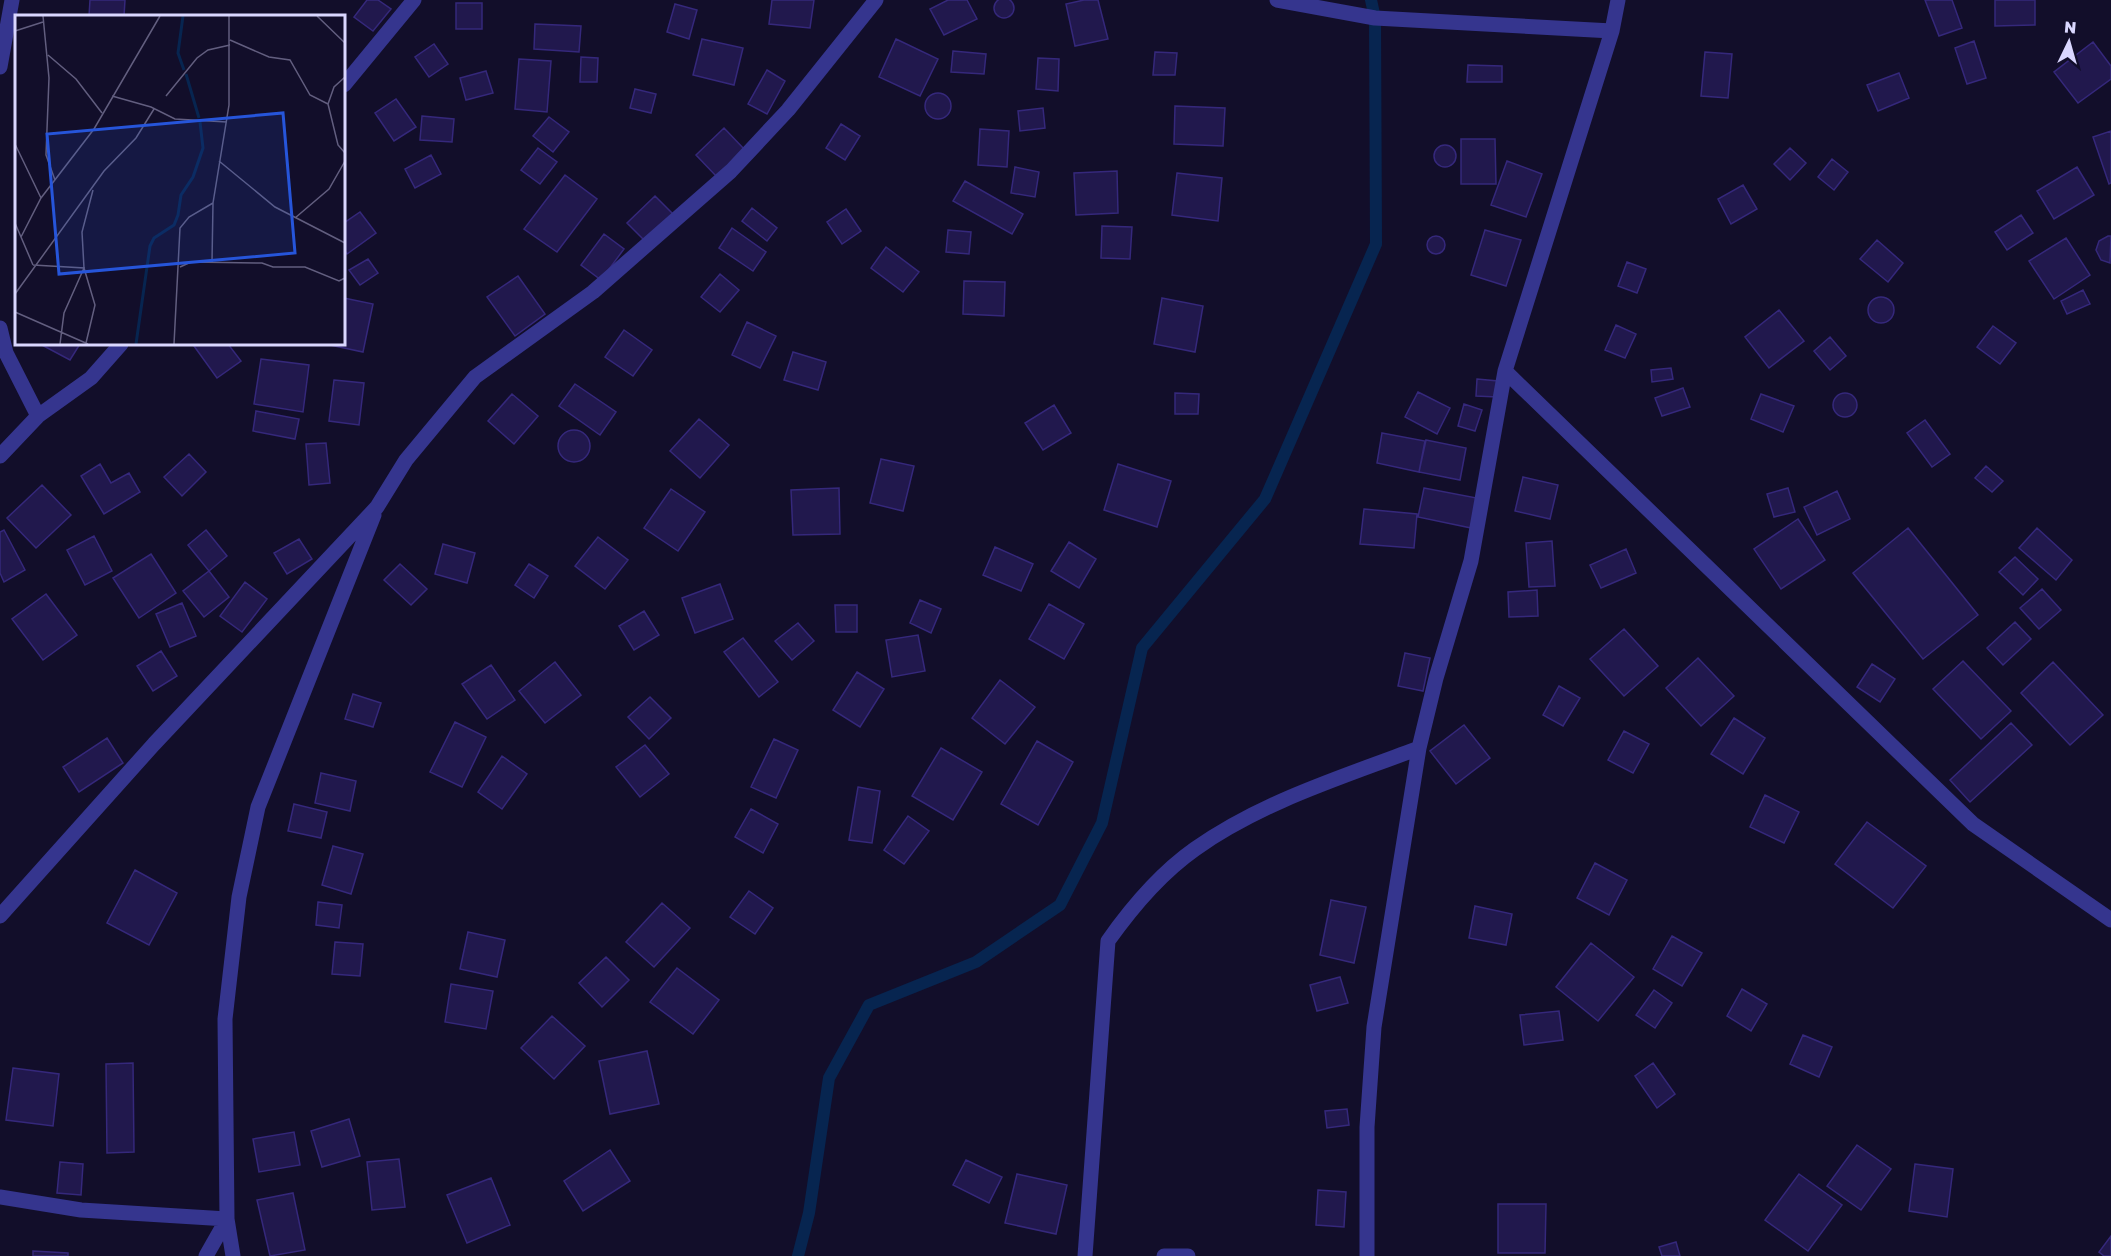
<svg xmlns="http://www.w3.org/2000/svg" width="2111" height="1256" font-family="'Golos Text',sans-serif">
	<rect width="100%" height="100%" fill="#120e2a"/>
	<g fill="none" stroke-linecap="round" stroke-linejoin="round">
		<path stroke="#072550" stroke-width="12" d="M798,1256l11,-43 20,-135 40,-73 107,-43 84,-57 42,-82 40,-175 123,-149 111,-255 -1,-226 -4,-18"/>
	</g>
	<path fill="#21184d" stroke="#35287b" stroke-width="1.5" d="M994 8a10 10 0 1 1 20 0a10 10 0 1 1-20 0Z
		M90,0h35l-1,16h-35z
		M367,0h11l13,9 -18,22 -19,-14z
		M772,0h42l-4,28 -41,-4z
		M948,0h19l10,19 -33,16 -14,-26z
		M1084,0h14l10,39 -33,7 -9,-42z
		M1925,0h27l10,28 -23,8z
		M1995,0h40v25l-40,1z
		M456,3h26v26h-26z
		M675,4l22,6 -8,29 -22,-7z
		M535,24l46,2 -2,26 -45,-3z
		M702,39l41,9 -9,37 -41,-10z
		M896,39l42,20 -18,37 -41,-19z
		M1974,41l12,37 -19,6 -12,-36z
		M2093,42l18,24v13l-33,24 -24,-31z
		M434,44l14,20 -19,13 -14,-20z
		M953,51l33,3 -2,20 -33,-2z
		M1155,52l22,1 -2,22h-22z
		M1705,52l27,2 -4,44 -27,-2z
		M581,57l17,1 -1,24h-17z
		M1038,58l21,1 -1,32 -22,-2z
		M519,59l32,2 -4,51 -32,-3z
		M1468,65l34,1v16h-35z
		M767,70l18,11 -18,33 -19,-10z
		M486,71l7,22 -27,7 -6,-22z
		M1899,73l10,25 -31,13 -11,-26z
		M635,89l21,5 -5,19 -21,-5z
		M925 106a13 13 0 1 1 26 0a13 13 0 1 1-26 0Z
		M396,99l20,28 -22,14 -19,-28z
		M1175,106l50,2 -2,38 -49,-2z
		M1043,108l2,20 -25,3 -2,-20z
		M422,116l32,3 -2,23 -32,-2z
		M549,117l20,15 -16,20 -20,-16z
		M841,124l19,12 -15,24 -19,-12z
		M724,128l21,22 -28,27 -21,-22z
		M980,129l29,2 -2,36 -29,-2z
		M2111,131v52l-2,1 -16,-47z
		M1461,139h34l1,45h-35z
		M1434 156a11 11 0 1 1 22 0a11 11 0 1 1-22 0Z
		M538,148l19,14 -17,22 -19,-14z
		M1790,148l16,15 -16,17 -16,-16z
		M431,155l10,19 -26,14 -10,-19z
		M1832,159l16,13 -14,18 -16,-13z
		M1507,161l35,13 -16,43 -35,-12z
		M1015,167l24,5 -4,25 -24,-4z
		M2077,167l17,28 -40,24 -17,-28z
		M1117,171l1,42 -42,2 -2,-42z
		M1177,173l45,5 -4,43 -46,-6z
		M565,175l32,24 -40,53 -33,-23z
		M965,181l58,33 -11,20 -59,-33z
		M1743,185l14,24 -26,15 -13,-25z
		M655,196l19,19 -28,27 -19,-19z
		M752,208l25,20 -10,13 -25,-20z
		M846,209l15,22 -19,13 -15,-22z
		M360,212l16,21 -29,21 -3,-5v-26z
		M2021,215l12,18 -26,17 -12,-18z
		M1102,226l30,1 -2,32 -29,-1z
		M732,228l34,24 -13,19 -34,-23z
		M948,230l23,2 -2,22 -23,-2z
		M1485,230l36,10 -15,46 -35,-11z
		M604,234l20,15 -23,31 -20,-15z
		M1427 245a9 9 0 1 1 18 0a9 9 0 1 1-18 0Z
		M2108,236h3l-1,27 -9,-3 -5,-10 3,-9z
		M2066,238l24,37 -36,24 -25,-38z
		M1877,240l26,23 -15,19 -28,-23z
		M886,247l33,25 -16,20 -32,-24z
		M368,259l10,14 -18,12 -11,-15z
		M1627,262l19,7 -9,24 -19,-7z
		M720,274l19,16 -19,22 -19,-15z
		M518,276l27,38 -30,22 -28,-39z
		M964,281l41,1 -1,34 -41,-2z
		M2083,290l7,14 -23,10 -6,-13z
		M1868 310a13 13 0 1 1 26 0a13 13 0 1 1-26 0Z
		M344,298l29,6 -10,48 -33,-7 14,-1z
		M1162,298l41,8 -8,46 -41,-8z
		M1779,310l25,31 -35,27 -24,-31z
		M747,322l29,14 -16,32 -28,-13z
		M1616,325l20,9 -11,24 -20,-8z
		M1993,326l23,17 -16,21 -23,-17z
		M624,330l28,20 -19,26 -28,-19z
		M1830,337l16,19 -16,14 -16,-19z
		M40,344h40l-10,16z
		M198,344h30l13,17 -24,17 -23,-32z
		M793,352l33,10 -8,28 -34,-10z
		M261,359l48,6 -6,47 -49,-8z
		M1671,368l2,11 -21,3 -1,-12z
		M1477,379l21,2 -1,16 -21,-1z
		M334,380l30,3 -5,42 -30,-4z
		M575,384l41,28 -16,23 -41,-29z
		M1683,388l7,19 -28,9 -7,-18z
		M1418,392l32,16 -13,26 -32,-17z
		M1833 405a12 12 0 1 1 24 0a12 12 0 1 1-24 0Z
		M1175,393l24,1 -1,20h-23z
		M512,394l26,22 -24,28 -26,-23z
		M1761,394l33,12 -11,26 -32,-13z
		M1464,404l18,6 -7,21 -17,-5z
		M1054,405l17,28 -28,17 -18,-27z
		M256,411l43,8 -4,20 -42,-8z
		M699,419l30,26 -29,33 -30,-27z
		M1925,420l25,34 -18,13 -25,-34z
		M558 446a16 16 0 1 1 32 0a16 16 0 1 1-32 0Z
		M1382,433l43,8 -6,31 -42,-9z
		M1426,440l40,8 -6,32 -41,-8z
		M326,443l4,40 -21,2 -3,-41z
		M189,454l17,18 -24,24 -18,-19z
		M881,459l33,7 -11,45 -33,-8z
		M100,464l11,19 18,-10 11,19 -36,22 -23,-38z
		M1118,464l53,17 -14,46 -53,-17z
		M1986,466l17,15 -11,11 -17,-14z
		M1523,477l35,8 -8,34 -35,-8z
		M42,485l29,30 -35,33 -29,-30z
		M839,488l1,46 -47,1 -2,-45z
		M1424,488l58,11 -6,30 -58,-12z
		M1788,488l7,24 -21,5 -7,-23z
		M671,489l34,23 -27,39 -34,-23z
		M1837,491l13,28 -33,16 -13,-28z
		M1364,509l53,5 -3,34 -54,-4z
		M1798,519l27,41 -44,29 -27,-40z
		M1908,528l70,87 -55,44 -70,-86z
		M2037,528l35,32 -16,20 -37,-32z
		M4,530l21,40 -21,12 -4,-9v-41z
		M206,530l21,26 -18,15 -21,-26z
		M94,536l18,35 -27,14 -18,-35z
		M598,537l30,23 -23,29 -30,-23z
		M299,539l13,20 -25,15 -13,-21z
		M1552,541l3,45 -26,1 -3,-44z
		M1069,542l27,17 -17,29 -28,-17z
		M443,544l32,9 -8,30 -32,-9z
		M995,547l38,17 -12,27 -38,-16z
		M1626,549l10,24 -35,15 -11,-23z
		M151,554l25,39 -37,25 -26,-40z
		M2015,557l23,22 -15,16 -24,-23z
		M400,564l27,25 -16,16 -27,-25z
		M529,564l19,12 -14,22 -19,-13z
		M209,571l20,26 -25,20 -21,-26z
		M245,582l22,17 -25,33 -22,-16z
		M720,584l13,35 -38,14 -13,-35z
		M2042,589l19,21 -22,19 -19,-21z
		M1537,590l1,26 -29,1 -1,-25z
		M46,594l31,41 -34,25 -31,-41z
		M920,600l21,9 -10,24 -21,-10z
		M182,603l14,33 -26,11 -14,-33z
		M1049,604l35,20 -20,35 -35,-20z
		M835,605h22v27h-21z
		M644,611l15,24 -25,15 -15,-24z
		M2015,622l16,17 -28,26 -16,-17z
		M798,623l16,18 -22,19 -17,-19z
		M1624,629l34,37 -34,30 -34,-37z
		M918,635l7,36 -33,6 -6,-37z
		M743,638l35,44 -19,15 -35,-45z
		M161,651l16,25 -24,15 -16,-25z
		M1405,653l25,5 -7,33 -25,-5z
		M1698,658l36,38 -33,30 -35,-38z
		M1963,661l48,50 -30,28 -48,-50z
		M555,662l26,33 -36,28 -26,-32z
		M2053,662l50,53 -33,30 -49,-52z
		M1872,664l23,15 -15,23 -23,-15z
		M491,665l24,35 -28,19 -25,-35z
		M857,672l27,17 -24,38 -27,-17z
		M1000,680l35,27 -30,37 -33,-26z
		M1559,686l21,12 -17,28 -20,-11z
		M353,694l28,9 -8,24 -28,-8z
		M650,697l21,21 -22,21 -21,-22z
		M1734,718l31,20 -22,36 -32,-20z
		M455,722l31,15 -24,50 -32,-15z
		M2011,723l21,22 -62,57 -20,-22z
		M1464,725l26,33 -34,26 -26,-33z
		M1624,731l25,13 -16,29 -25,-13z
		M107,738l16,25 -44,29 -16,-25z
		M774,739l24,11 -22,48 -25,-11z
		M1037,741l36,21 -35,63 -37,-21z
		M645,745l24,29 -29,23 -24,-30z
		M941,748l41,24 -29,48 -41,-24z
		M502,756l25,18 -25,35 -24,-17z
		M321,773l35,8 -6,30 -35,-8z
		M858,787l22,4 -8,52 -23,-3z
		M1765,795l34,17 -15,31 -34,-16z
		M294,804l33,8 -6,26 -33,-7z
		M751,809l27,15 -15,29 -28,-16z
		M908,816l21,15 -25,33 -20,-14z
		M1867,822l59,44 -33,42 -58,-44z
		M333,846l30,8 -12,40 -29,-9z
		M1595,863l32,17 -18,35 -32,-17z
		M135,870l42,23 -28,52 -42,-22z
		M749,891l24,17 -18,26 -25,-17z
		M1331,900l35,7 -12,56 -34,-8z
		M318,902l24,3 -3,23 -23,-3z
		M662,903l28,25 -36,39 -28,-25z
		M1475,906l37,8 -6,31 -37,-7z
		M468,932l37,8 -8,37 -37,-8z
		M1672,936l30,17 -20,33 -29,-17z
		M335,942l28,2 -3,32 -28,-2z
		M1591,943l43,34 -36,44 -42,-34z
		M606,957l23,23 -27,27 -23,-24z
		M677,968l42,32 -26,34 -43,-32z
		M1340,977l8,26 -31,8 -7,-26z
		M451,984l42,7 -7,38 -41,-7z
		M1742,989l25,15 -16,27 -24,-15z
		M1654,990l18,13 -17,25 -19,-13z
		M1559,1011l4,29 -39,5 -4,-30z
		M552,1016l33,30 -31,33 -33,-31z
		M1803,1035l29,12 -13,30 -29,-13z
		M647,1051l12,53 -49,10 -11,-53z
		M133,1063l1,89 -27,1 -1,-89z
		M1653,1063l22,31 -18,14 -22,-32z
		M13,1068l46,6 -6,52 -47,-6z
		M1347,1109l2,16 -22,3 -2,-17z
		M349,1119l11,37 -38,11 -11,-36z
		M294,1132l6,33 -41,7 -6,-33z
		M1857,1145l34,24 -30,41 -34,-24z
		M610,1150l20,31 -47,30 -19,-30z
		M399,1159l6,48 -33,3 -5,-48z
		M966,1160l36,17 -13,26 -36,-18z
		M60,1162l23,2 -2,31 -24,-2z
		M1915,1164l38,5 -6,48 -38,-6z
		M1017,1174l50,11 -11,49 -51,-11z
		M1799,1174l43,31 -34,46 -43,-31z
		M491,1178l19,47 -43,18 -20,-48z
		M1318,1190l28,2 -2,35 -28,-2z
		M293,1193l12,57 -35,6 -13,-56z
		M1498,1204h48l-1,49h-47z
		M2111,1236v20h-7l-5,-4z
		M1676,1242l4,14h-18l-3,-9z
		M33,1251l35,2v3h-35z"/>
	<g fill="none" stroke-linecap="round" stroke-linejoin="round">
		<path stroke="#35358e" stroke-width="15" d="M1277,0l98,18 237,13
			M0,67l12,-67
			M344,85l70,-85
			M0,328l6,25 32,63
			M1505,371l468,453 138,96
			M0,456l38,-40 53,-38 30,-34
			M0,916l154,-172 223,-237 29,-47 69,-83 118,-85 138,-121 57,-61 88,-110
			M0,1197l81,13 146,9 -21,37
			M233,1256l-6,-37 -2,-200 14,-122 19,-90 116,-292
			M1085,1256l23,-315c24,-34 53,-68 87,-92 68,-48 148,-72 224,-101
			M1164,1256h24
			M1367,1256v-129l7,-100 45,-279 17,-70 35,-117 34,-190 107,-340 6,-31"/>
	</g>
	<g transform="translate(15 15)">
		<rect width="330" height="330" fill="#120e2a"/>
		<path fill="none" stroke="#072550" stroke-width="3" d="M168,1l-5,37 6,17M171,59l13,44M121,329l14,-98 4,-8 20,-13 4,-10 3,-20 12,-18 10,-29 -3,-26"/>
		<path fill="none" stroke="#625e7f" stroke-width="1.5" d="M28,1l6,62 -3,77 9,25M302,1l28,27M0,16l28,-9M215,25l39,17 21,3 20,35 18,9M33,40l28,24 26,34M330,62l-11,10 -6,17 10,41 7,8M97,81l39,11 24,12 52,3M151,81l31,-38 11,-8 22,-5M0,129l26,54M204,146l56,46 70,36M280,203l34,-29 16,-28M0,208l18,42M6,222l20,-39 53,-69 66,-113M197,247l1,-59 16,-98v-89M18,250l51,3 -20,45 -4,31M165,252l11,-5 71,1 11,4h32l34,14 6,-3M0,279l89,-123 32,-33 18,-29M0,297l73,32M71,328l9,-38 -11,-37 -2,-36 11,-42M159,329l6,-116 9,-11 24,-14"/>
		<path fill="#2655da" fill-opacity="0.15" stroke="#2655da" stroke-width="3" d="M268,98l12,140 -236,21 -12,-140z"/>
		<rect width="330" height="330" fill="none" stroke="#dad7ff" stroke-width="3"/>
	</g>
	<g transform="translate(2069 42) rotate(5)" stroke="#120e2a" stroke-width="4.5" paint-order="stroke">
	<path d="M0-4.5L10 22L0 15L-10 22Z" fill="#dad7ff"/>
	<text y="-9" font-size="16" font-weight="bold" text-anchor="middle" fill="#dad7ff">N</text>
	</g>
</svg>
